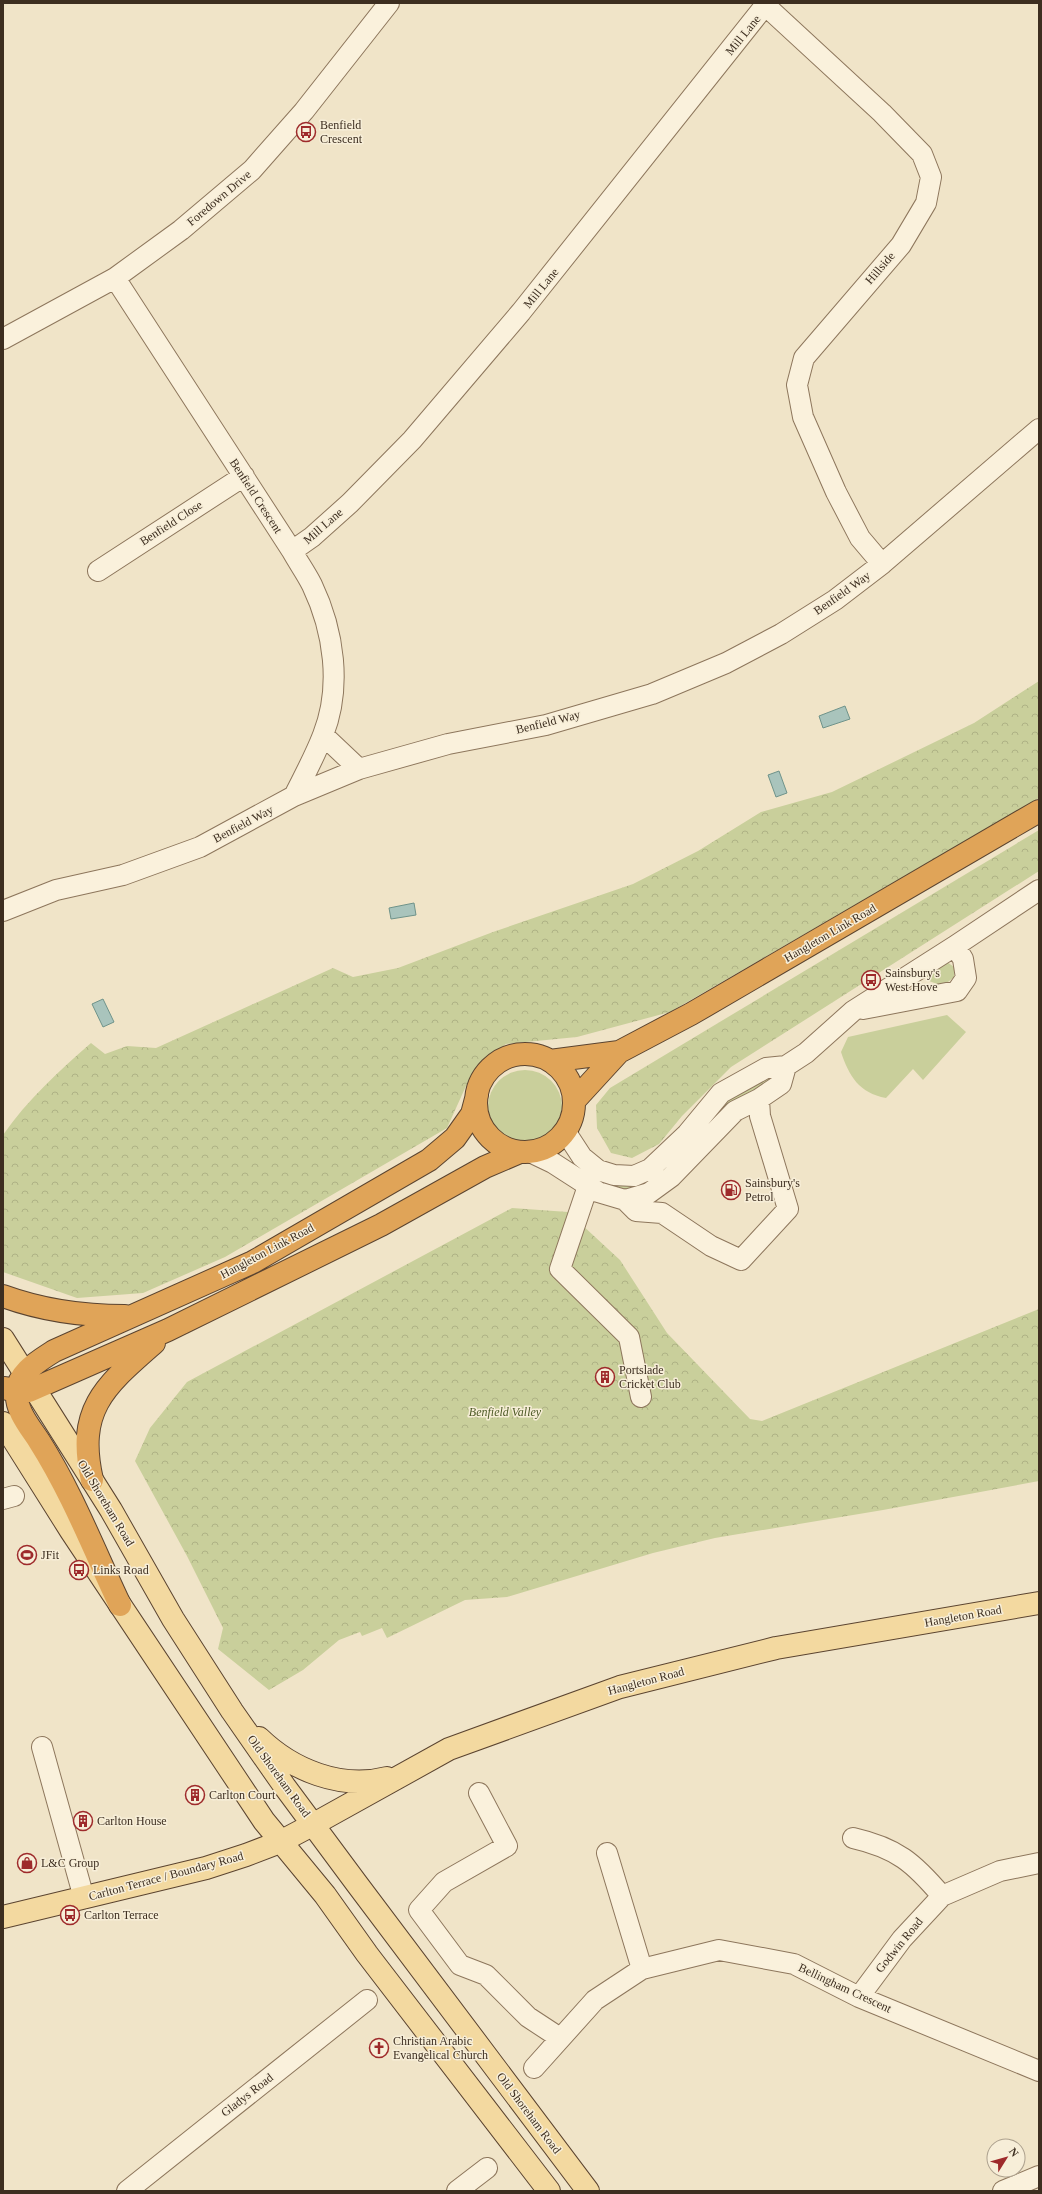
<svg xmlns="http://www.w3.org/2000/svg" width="1042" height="2194" font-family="Georgia,serif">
	<defs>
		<pattern id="forest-crowns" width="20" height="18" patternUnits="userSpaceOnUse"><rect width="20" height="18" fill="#c9cf9b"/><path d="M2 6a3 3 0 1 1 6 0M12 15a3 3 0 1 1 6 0" fill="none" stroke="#aeb285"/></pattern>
	</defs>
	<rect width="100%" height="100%" fill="#f0e4c8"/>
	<path fill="#c9cf9b" d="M947,962l7,5v10l-11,9 -14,-5 -3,-7z
		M947,1015l19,17 -43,48 -10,-11 -27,29c-27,-5 -37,-22 -45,-46l7,-15z
		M488 1107a37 37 0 1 1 74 0a37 37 0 1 1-74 0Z
		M772,1073l5,5 -130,109 -20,3 -22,-1 -17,-20 40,15 99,-84z"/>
	<path fill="url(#forest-crowns)" d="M1039,681v117l-369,214 -93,25 -71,7 -22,15 -18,27 -19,42 -222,129 -82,36 -66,5 -74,-26v-137c24,-35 56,-64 88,-92l14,11 22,-8 29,2 177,-80 20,9 45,-9 95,-36 140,-48 65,-33 63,-39 71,-20 142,-69z
		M1039,830v41l-308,196 -49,49 -23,28 -27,14 -21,-5 -14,-25 -1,-23 14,-17z
		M512,1208l56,4 52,48 47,73 83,86 12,2 277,-112v172l-156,29 -168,28 -62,15 -146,44 -42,3 -78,38 -5,-10 -20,8 -2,-4 -21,8 -36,30 -34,20 -51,-41 5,-21 -36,-72 -52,-95 15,-33 37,-46z"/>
	<path fill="#a9c4bc" stroke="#6f938a" d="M845,706l5,13 -27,9 -4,-12z
		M779,771l8,22 -11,4 -8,-22z
		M414,903l2,12 -25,4 -2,-11z
		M103,999l11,23 -11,5 -11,-23z"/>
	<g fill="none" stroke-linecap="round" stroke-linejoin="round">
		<defs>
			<path id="minor" d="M766,6l116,107 40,41 9,23 -5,26 -25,42 -97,113 -7,27 6,32 33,75 24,46 22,26
				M115,278l177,273c6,11 14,22 20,34 22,46 30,102 11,150 -8,21 -19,41 -29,61
				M3,339l112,-61 66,-48 71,-60 52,-59 85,-108
				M292,551l20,-14 38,-34 62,-63 109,-128 246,-309
				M98,571l146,-95
				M323,735l36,34
				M3,911l53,-21 67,-15 77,-28 94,-51 65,-27 89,-25 98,-19 106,-31 74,-31 55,-29 54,-34 47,-36 157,-135
				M863,1009l94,-18 9,-13 -3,-19 -8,-13
				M565,1131l17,26 16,13 16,5 20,1 16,-7 37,-35 34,-41 45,-25 20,-2 20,-13 47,-42 102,-65 84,-56
				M530,1152l23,11 45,29 27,8 24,-7 22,-16 64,-66 24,-12 22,-15 5,-18
				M588,1186l-28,83 69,68 12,60
				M625,1200l11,11 26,2 49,33 30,14 47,-51 -28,-93 -1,-17
				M3,1499l11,-3
				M42,1747l42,151
				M479,1793l28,53 -63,36 -25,28 41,55 26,10 42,42 32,21
				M853,1838c44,10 61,25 89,58
				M607,1853l35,116
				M859,1997l43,-58 40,-43 58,-25 39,-8
				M534,2068l61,-68 47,-31 77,-19 75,14 65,33 180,74
				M127,2191l240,-191
				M457,2191l30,-23
				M1003,2191l36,-15"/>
			<path id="major" d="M3,1339l108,171 62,109 59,92 53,76 72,97 231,307
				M3,1423l68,108 193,290 61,74 42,59 182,237
				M259,1738c33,32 82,52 128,40
				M3,1917l203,-49 40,-13 34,-13 34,-18 135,-75 171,-62 156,-39 263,-45"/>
			<path id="highway" d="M476 1103a49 49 0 1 1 98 0a49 49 0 1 1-98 0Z
				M550,1061l69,-9
				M574,1101l45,-49 72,-38 348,-203
				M3,1296c41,15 79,20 122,20
				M5,1388l12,4 12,-1 139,-61 213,-105 104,-58 35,-15
				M92,1480c-16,-71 13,-94 62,-137
				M120,1605c-26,-55 -48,-112 -81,-164 -9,-14 -24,-31 -22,-49 1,-20 22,-31 37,-41l199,-89 176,-102 26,-22 17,-24 5,-19"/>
		</defs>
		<use href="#minor" stroke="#8d765c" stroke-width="22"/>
		<use href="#major" stroke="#5b4430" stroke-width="24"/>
		<use href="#highway" stroke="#5b4430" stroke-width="24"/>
		<use href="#minor" stroke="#faf1dc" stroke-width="20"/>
		<use href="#major" stroke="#f3d9a0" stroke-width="22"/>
		<use href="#highway" stroke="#e0a458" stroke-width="22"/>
	</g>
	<defs>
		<symbol id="bus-ring" viewBox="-11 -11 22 22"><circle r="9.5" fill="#f7eed8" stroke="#9e2a2b" stroke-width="1.5"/><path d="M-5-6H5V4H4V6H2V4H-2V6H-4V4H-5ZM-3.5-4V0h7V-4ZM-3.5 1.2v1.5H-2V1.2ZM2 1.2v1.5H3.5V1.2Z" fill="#9e2a2b"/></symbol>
		<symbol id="fuel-ring" viewBox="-11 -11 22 22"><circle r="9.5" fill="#f7eed8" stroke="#9e2a2b" stroke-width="1.5"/><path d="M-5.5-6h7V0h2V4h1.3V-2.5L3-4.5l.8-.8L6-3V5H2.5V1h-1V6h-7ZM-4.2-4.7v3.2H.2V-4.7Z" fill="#9e2a2b"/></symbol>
		<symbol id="building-ring" viewBox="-11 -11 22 22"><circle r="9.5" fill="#f7eed8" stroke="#9e2a2b" stroke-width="1.5"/><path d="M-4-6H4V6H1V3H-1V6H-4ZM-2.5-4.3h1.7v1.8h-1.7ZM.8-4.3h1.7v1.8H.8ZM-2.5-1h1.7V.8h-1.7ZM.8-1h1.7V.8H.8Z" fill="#9e2a2b"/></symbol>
		<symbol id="stadium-ring" viewBox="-11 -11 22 22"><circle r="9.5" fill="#f7eed8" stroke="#9e2a2b" stroke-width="1.5"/><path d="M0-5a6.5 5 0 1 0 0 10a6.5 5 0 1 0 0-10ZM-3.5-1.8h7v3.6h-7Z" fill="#9e2a2b"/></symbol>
		<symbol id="shop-ring" viewBox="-11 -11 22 22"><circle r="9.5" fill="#f7eed8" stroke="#9e2a2b" stroke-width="1.5"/><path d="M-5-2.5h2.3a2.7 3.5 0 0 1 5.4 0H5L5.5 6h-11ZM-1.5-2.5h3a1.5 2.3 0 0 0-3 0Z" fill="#9e2a2b"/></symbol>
		<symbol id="church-ring" viewBox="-11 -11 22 22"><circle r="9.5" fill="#f7eed8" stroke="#9e2a2b" stroke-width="1.5"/><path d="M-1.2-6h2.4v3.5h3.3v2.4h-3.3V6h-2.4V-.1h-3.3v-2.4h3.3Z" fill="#9e2a2b"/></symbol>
	</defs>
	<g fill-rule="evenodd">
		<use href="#bus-ring" x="295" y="121" width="22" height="22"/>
		<use href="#bus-ring" x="860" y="969" width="22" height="22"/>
		<use href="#fuel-ring" x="720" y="1179" width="22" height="22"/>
		<use href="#building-ring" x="594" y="1366" width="22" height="22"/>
		<use href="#stadium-ring" x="16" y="1544" width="22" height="22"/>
		<use href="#bus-ring" x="68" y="1559" width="22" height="22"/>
		<use href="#building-ring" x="184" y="1784" width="22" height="22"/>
		<use href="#building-ring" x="72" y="1810" width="22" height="22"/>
		<use href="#shop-ring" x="16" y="1852" width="22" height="22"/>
		<use href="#bus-ring" x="59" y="1904" width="22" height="22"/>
		<use href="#church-ring" x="368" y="2037" width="22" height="22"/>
	</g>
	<g text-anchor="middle" stroke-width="3" stroke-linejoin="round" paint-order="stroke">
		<g font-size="12" fill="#3d2e20" stroke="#f7eed8">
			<text transform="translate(743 35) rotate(-51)" y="4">Mill Lane</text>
			<text transform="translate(219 198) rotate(-40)" y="4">Foredown Drive</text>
			<text transform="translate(880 268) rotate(-49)" y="4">Hillside</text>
			<text transform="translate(541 288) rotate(-51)" y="4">Mill Lane</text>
			<text transform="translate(256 496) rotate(57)" y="4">Benfield Crescent</text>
			<text transform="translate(171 523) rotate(-33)" y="4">Benfield Close</text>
			<text transform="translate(323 526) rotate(-41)" y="4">Mill Lane</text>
			<text transform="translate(842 593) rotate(-35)" y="4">Benfield Way</text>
			<text transform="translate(548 722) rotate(-14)" y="4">Benfield Way</text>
			<text transform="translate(243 824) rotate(-28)" y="4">Benfield Way</text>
			<text transform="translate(830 933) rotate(-30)" y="4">Hangleton Link Road</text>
			<text transform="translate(267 1251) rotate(-28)" y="4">Hangleton Link Road</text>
			<text transform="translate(106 1503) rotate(59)" y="4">Old Shoreham Road</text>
			<text transform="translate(963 1616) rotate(-10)" y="4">Hangleton Road</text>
			<text transform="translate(646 1681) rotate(-15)" y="4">Hangleton Road</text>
			<text transform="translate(279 1776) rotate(54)" y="4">Old Shoreham Road</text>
			<text transform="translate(166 1876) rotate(-15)" y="4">Carlton Terrace / Boundary Road</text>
			<text transform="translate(899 1945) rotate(-51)" y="4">Godwin Road</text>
			<text transform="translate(845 1988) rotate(25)" y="4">Bellingham Crescent</text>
			<text transform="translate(247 2095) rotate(-38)" y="4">Gladys Road</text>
			<text transform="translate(529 2113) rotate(53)" y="4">Old Shoreham Road</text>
		</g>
		<g font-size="12" fill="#3d2e20" stroke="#f7eed8" text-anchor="start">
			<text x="320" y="129">Benfield<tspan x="320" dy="14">Crescent</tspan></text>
			<text x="885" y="977">Sainsbury's<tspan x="885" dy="14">West Hove</tspan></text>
			<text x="745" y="1187">Sainsbury's<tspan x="745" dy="14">Petrol</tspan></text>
			<text x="619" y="1374">Portslade<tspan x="619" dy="14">Cricket Club</tspan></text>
			<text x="41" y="1559">JFit</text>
			<text x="93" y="1574">Links Road</text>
			<text x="209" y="1799">Carlton Court</text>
			<text x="97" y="1825">Carlton House</text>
			<text x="41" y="1867">L&amp;C Group</text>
			<text x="84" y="1919">Carlton Terrace</text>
			<text x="393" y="2045">Christian Arabic<tspan x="393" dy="14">Evangelical Church</tspan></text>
		</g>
		<g font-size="12" font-style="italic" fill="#4d5a26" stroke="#f7eed8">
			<text x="505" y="1416">Benfield Valley</text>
		</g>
	</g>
	<rect width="1042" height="2194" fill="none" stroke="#3d2e20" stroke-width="8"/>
	<g transform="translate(1006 2158) rotate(53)"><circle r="19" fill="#f7eed8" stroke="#ada18e"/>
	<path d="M0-3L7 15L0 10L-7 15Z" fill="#9e2a2b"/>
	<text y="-6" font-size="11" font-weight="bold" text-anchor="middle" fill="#3d2e20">N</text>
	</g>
</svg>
